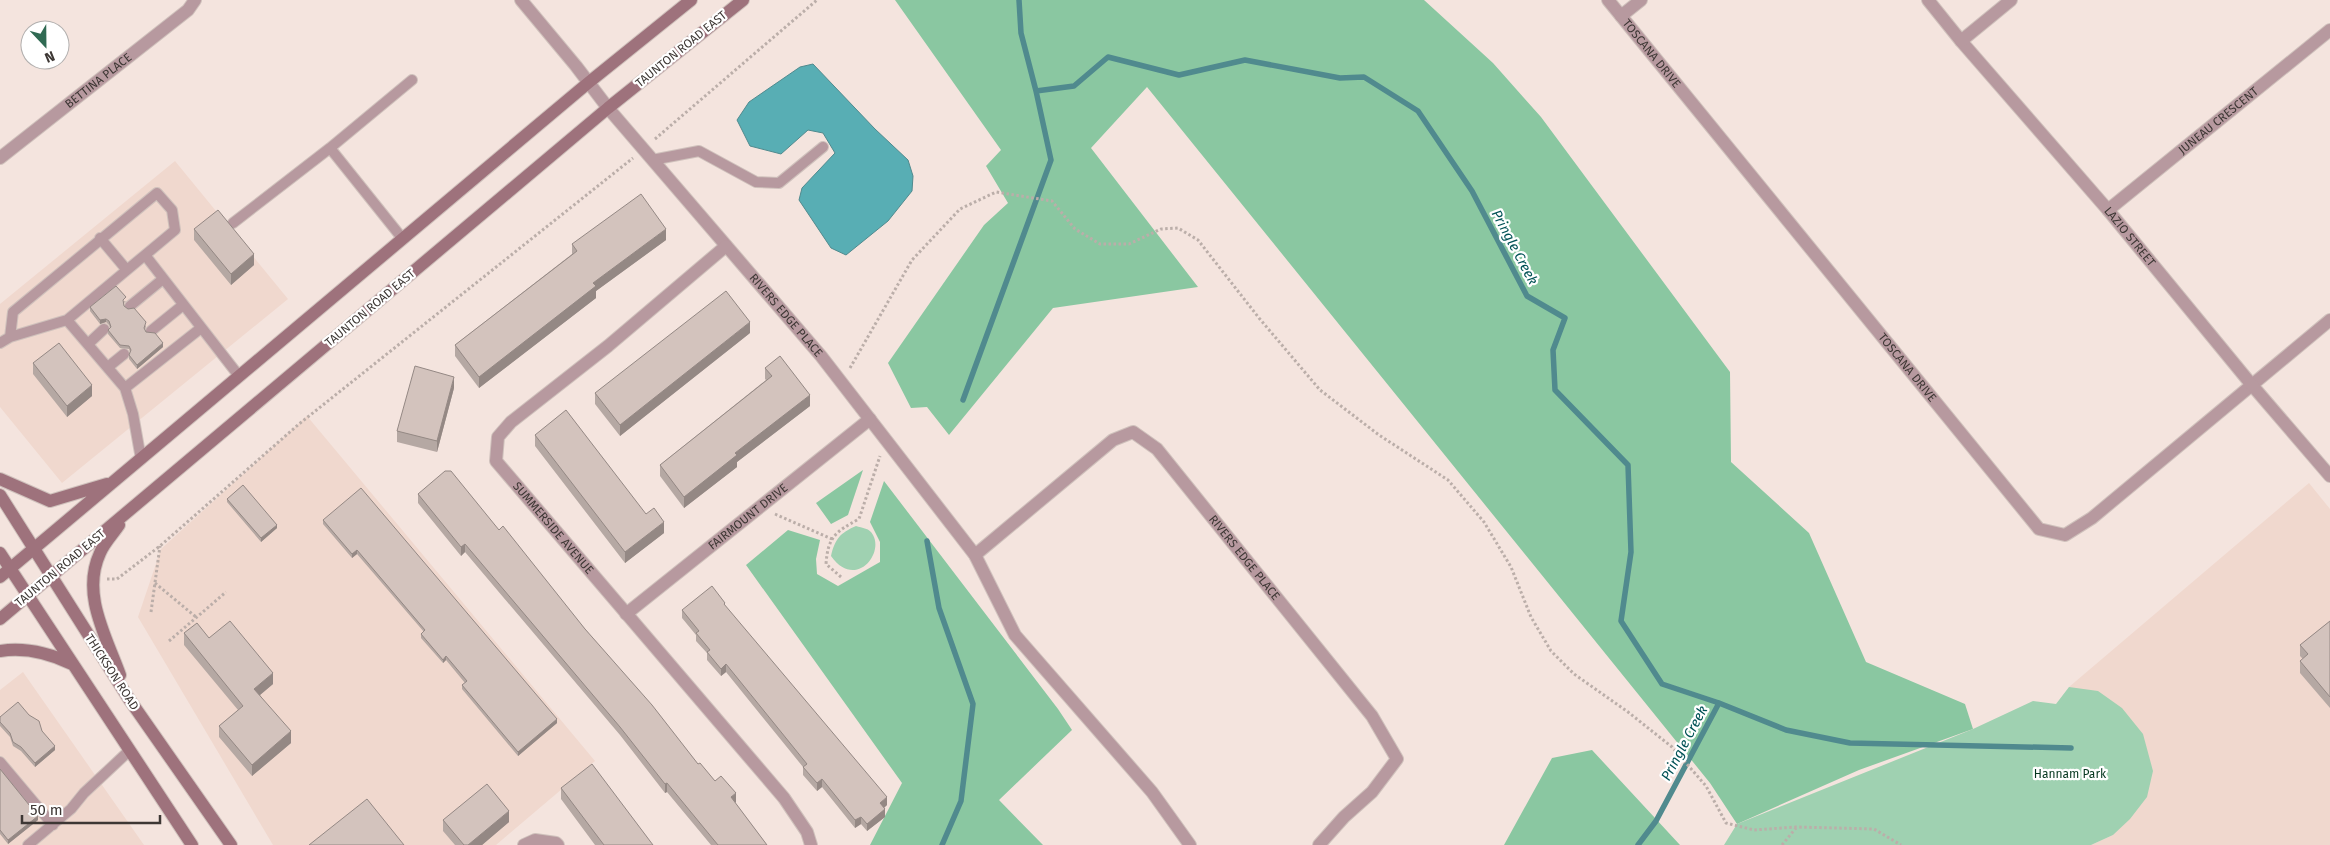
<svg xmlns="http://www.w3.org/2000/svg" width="2330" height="845" font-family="'Fira Sans',sans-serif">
	<rect width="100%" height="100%" fill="#f4e4de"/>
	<path fill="#f0d8ce" d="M175,161l113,138 -226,184 -62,-76v-103z
		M307,416l288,345 -99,84h-223l-135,-228 23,-68z
		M2309,483l21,26v336h-239l22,-10 -44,-148z
		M23,672l121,173h-144v-155z"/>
	<path fill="#9fd1b1" d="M856,526c6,2 14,2 17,9 11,19 -18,55 -42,21 4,-17 9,-23 25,-30z
		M2069,687l29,4 24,17 21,26 10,37 -6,26 -17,22 -17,16 -22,10h-367l13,-21 236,-95 60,-28 23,3z"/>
	<path fill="#8ac7a1" d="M895,0h529l69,63 48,54 189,255 1,90 78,71 57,129 99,42 8,25 -114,41 -122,54 -27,-41 -563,-696 -56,61 107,139 -145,21 -104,127 -22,-28 -16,1 -23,-45 96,-138 24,-22 -22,-37 15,-16z
		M863,470l-15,45 -17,9 -15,-21z
		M884,481l174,228 14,21 -73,70 44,45h-173l32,-62 -156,-218 42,-35 32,10 -4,19 1,15 21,12 42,-24v-20l-10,-20z
		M1592,750l88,95h-176l48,-87z"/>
	<path fill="#58aeb4" stroke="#508a8e" d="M813,64l62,65 33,31 5,16 -1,15 -24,30 -42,34 -15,-7 -32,-48 3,-12 33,-35 -12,-20 -15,-3 -27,24 -31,-8 -13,-26 12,-18 51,-35z"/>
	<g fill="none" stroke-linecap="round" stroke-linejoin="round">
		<path stroke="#508a8e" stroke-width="5.5" d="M1036,91l38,-5 34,-29 71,18 66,-15 95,18 24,-1 54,34 54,80 55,105 38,22 -12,32 2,40 73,75 3,87 -10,69 41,63 57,19 67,27 64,13 221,5
			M963,400l88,-240 -15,-69 -15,-58 -2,-33
			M927,541l12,67 34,96 -12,97 -19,44
			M1638,845l18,-24 63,-118"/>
		<defs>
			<path id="lane" d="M330,148l82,-68
				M652,160l47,-9 57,31 23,1 44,-36
				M233,223l97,-75 72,90
				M100,238l26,31
				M130,306l33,-27
				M67,320l58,68 76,-60
				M151,331l32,-26
				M10,337l3,-25 144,-119 15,17 3,20 -30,25
				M0,343l10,-6 57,-17 78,-65 94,121
				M88,344l16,-15
				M108,367l16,-13
				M125,388l8,26 8,45
				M0,762l53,63
				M28,845l43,-36 13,-16 46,-43"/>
			<g id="street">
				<path id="s1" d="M521,0l55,66 32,42 213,248 154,199 40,80 137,157 38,53"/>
				<path id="s2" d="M1608,0l431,529 26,6 27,-17 238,-198"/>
				<path id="s3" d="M1928,0l33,41 147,169 143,174 79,92"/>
				<path d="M1621,16l20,-16"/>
				<path d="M1961,41l50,-41"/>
				<path id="s4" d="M0,158l188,-148 7,-10"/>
				<path id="s5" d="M2108,210l222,-180"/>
				<path id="s6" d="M726,246l-118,100 -97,76 -13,15 -2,24 288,337 23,34 4,13"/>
				<path id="s7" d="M975,555l138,-115 20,-8 24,17 215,267 25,43 -25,33 -28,25 -25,28"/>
				<path id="s8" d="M626,614l244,-195"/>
				<path d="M524,845l11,-5 21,3 2,2"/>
			</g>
			<path id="secondary" d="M0,479l50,22 57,-17
				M0,495l129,204 102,146
				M119,525c-6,9 -15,18 -19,28 -19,41 6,83 20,122
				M0,553l192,292
				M0,577l588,-494 103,-83
				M0,619l608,-511 135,-108
				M0,651c25,-4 49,2 72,13"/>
		</defs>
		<use href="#lane" stroke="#cfc1bc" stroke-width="12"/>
		<use href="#street" stroke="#cfc1bc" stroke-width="14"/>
		<use href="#secondary" stroke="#cfc1bc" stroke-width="14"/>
		<path stroke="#bbaea9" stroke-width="3" stroke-dasharray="2.5 2.5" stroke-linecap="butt" d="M655,139l162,-139
			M850,368l62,-108 48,-51 36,-17 56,9 23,28 25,15h29l32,-15 17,-1 20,12 61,78 61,72 59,45 69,45 36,42 27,45 20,50 20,34 23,23 54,38 44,35 34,39 20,37 28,7 42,-3 78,2 27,16
			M775,514l57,25
			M841,577l-15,-13c2,-27 9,-32 33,-45l21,-63
			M107,579h10l43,-33 139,-122 334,-266
			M155,583l41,34
			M151,612l9,-66
			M169,641l57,-49
			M1782,845l14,-17"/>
		<use href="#lane" stroke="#b7999f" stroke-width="10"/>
		<use href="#street" stroke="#b7999f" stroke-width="12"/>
		<use href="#secondary" stroke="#9e727c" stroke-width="12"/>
	</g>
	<path fill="#b5a8a3" d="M194,229l60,36 -23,20 -37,-45z
		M666,240l-70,51v7l-117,90 -24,-32v-11l117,-91v-10z
		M126,301l-2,2v3l22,20 -1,4 1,2 17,15 -26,22 -8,-10v-4l1,-3 -1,-3 -9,-1 -12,-14v-4l2,-2 -1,-3 -3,-3 -6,2 -10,-13v-4z
		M750,333l-130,103 -25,-32v-11z
		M33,363l59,33 -25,21 -34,-43z
		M765,368l45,38 -73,56v5l-53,41 -24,-32v-11l106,-85 -1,-1z
		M454,388l-17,64 -40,-10v-11z
		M535,435l111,79 18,19 -39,30 -90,-117z
		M418,494l81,36 86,99 113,135 38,38 -1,1 32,42h-56l-44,-53 -2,1 -45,-58 -155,-183 -4,4 -43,-53z
		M227,499l50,29 -16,14 -34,-40z
		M323,520l234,203 -39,33 -56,-67v-4l3,-2 -19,-23 -3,3 -22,-25v-4l3,-2 -67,-78 -5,4 -29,-34z
		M725,606l162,199 -3,3 1,9 -18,14 -6,-7 -6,4 -33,-41 -5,4 -14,-16v-8l-77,-95 -5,4 -14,-16v-7l-11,-12v-6l-14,-17v-8z
		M2330,621v87l-30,-35v-12l3,-2 -3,-3v-11z
		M184,633l25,5 64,46 -13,11 31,48 -39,33 -33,-39v-11l19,-16 -54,-65z
		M0,717l42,14 13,19 -20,17 -14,-16 -8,-5 -3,-9 -10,-11z
		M0,769l38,51 -30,24 -8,-10z
		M561,788l92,57h-58l-34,-46z
		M443,820l66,2 -27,23h-27l-12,-14z"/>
	<path fill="#948884" d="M666,229v11l-70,51v7l-117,90v-11l114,-94z
		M254,254v11l-23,20v-11z
		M106,319v3l-6,2v-4z
		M750,322v11l-130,103v-11z
		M163,343v4l-26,22v-4z
		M454,377v11l-17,64v-11z
		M92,385v11l-25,21v-11z
		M810,395v11l-73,56v5l-53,41v-11l51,-44z
		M664,522v11l-39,30v-11z
		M277,525v3l-16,14v-4z
		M465,544v8l-4,4v-9z
		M357,550v4l-5,4v-4z
		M446,656v4l-3,3v-3z
		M726,664v8l-5,4v-7z
		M273,673v11l-19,16v-11z
		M557,719v4l-39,33v-4z
		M291,731v12l-39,33v-11z
		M55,746v4l-20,17v-4z
		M822,779v8l-5,4v-8z
		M667,783v9l-2,1v-9z
		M736,793v9l-5,4v-9z
		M887,797v8l-7,6v-8z
		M885,809v8l-18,14v-7z
		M509,811v11l-27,23h-14z
		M38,816v4l-30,24v-4z
		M861,817v7l-6,4v-8z"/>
	<path fill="#d3c3bd" stroke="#948884" d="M641,194l25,35 -73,54 3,3 -117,91 -24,-32 122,-94 -5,-7z
		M218,210l36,44 -23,20 -37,-45z
		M116,286l10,11 -3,3 1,6 4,3 6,-1 12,14 -2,6 2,4 9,1 8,10 -26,22 -8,-10 2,-5 -2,-4 -9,-1 -12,-15 3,-3 -2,-6 -3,-2 -6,1 -10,-13z
		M726,291l24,31 -130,103 -25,-32z
		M59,343l33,42 -25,21 -34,-43z
		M780,356l30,39 -75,58 2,2 -53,42 -24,-32 112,-89 -7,-8z
		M415,366l39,11 -17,64 -40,-10z
		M566,410l80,104 8,-6 10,14 -39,30 -90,-117z
		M445,471h6l48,59 4,-4 82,103 67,76 46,59 2,-1 15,18 6,-5 15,17 -5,4 36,48h-49l-51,-62 -2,1 -45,-57 -155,-183 -4,3 -43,-53z
		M243,485l34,40 -16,13 -34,-39z
		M361,488l196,231 -39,33 -56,-67 5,-4 -21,-25 -3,4 -22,-26 4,-4 -68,-80 -5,4 -29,-34z
		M712,586l13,17 -1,1 163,193 -7,6 5,6 -18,15 -6,-7 -6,3 -33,-41 -5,4 -14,-16 4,-3 -81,-100 -5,5 -14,-17 3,-2 -14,-17 3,-2 -17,-21z
		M230,621l43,52 -19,16 37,42 -39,34 -33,-39 24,-20 -59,-73 13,-10 12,15z
		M2330,621v76l-30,-36 8,-7 -8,-9z
		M18,702l11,13 10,6 3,10 13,15 -20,17 -14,-16 -8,-5 -3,-9 -10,-11v-5z
		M592,764l61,81h-49l-43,-57z
		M0,769l38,47 -30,24 -8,-10z
		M487,784l22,27 -41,34h-4l-21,-25z
		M367,799l37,46h-95z"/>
	<g text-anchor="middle" stroke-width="4.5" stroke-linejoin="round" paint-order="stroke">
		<g font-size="12" fill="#3d3734" stroke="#fff">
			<text transform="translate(681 49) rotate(-39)" y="4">TAUNTON ROAD EAST</text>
			<text dy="4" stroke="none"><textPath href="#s2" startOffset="69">TOSCANA DRIVE</textPath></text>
			<text dy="4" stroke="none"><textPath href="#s4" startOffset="125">BETTINA PLACE</textPath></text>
			<text dy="4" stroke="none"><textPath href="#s5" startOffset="142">JUNEAU CRESCENT</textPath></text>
			<text dy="4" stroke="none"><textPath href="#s3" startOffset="311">LAZIO STREET</textPath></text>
			<text transform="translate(370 308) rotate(-40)" y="4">TAUNTON ROAD EAST</text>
			<text dy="4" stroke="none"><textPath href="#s1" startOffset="412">RIVERS EDGE PLACE</textPath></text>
			<text dy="4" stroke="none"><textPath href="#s2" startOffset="474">TOSCANA DRIVE</textPath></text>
			<text dy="4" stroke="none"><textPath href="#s8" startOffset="156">FAIRMOUNT DRIVE</textPath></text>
			<text dy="4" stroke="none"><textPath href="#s6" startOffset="410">SUMMERSIDE AVENUE</textPath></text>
			<text dy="4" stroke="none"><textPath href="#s7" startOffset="370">RIVERS EDGE PLACE</textPath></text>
			<text transform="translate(60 568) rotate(-40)" y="4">TAUNTON ROAD EAST</text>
			<text transform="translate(112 672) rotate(57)" y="4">THICKSON ROAD</text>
		</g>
		<g font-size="12" fill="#04361e" stroke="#fff">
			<text x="2070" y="778">Hannam Park</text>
		</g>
		<g font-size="14" font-style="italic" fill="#005256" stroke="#fff">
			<text transform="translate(1515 247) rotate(62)" y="5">Pringle Creek</text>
			<text transform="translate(1684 743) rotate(-62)" y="5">Pringle Creek</text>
		</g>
	</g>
	<g transform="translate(45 45) rotate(158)"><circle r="24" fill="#ffffff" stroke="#b1afae"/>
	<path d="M0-4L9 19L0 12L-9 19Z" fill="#306a53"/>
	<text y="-8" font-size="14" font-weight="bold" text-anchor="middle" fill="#3d3734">N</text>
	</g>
	<path d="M22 815v8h138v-8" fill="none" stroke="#3d3734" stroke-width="2.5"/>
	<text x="30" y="815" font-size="15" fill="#3d3734" stroke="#ffffff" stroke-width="4" paint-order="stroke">50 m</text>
</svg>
